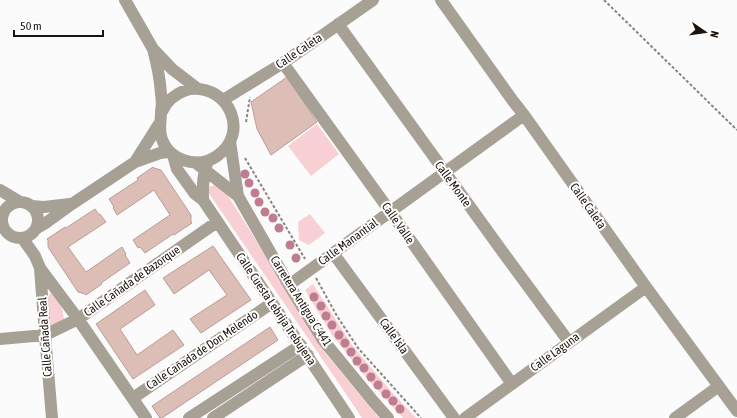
<svg xmlns="http://www.w3.org/2000/svg" width="737" height="418" font-family="'Asap Condensed',sans-serif">
	<rect width="100%" height="100%" fill="#fbfbfb"/>
	<path fill="#f8cfd3" d="M317,124l22,30 -28,22 -23,-30z
		M218,185l10,11 54,85 44,73 53,64h-17l-18,-27 -136,-199 2,-6z
		M310,214l15,19 -16,12 -10,-5 -1,-18z
		M313,284l39,61 38,45 26,28h-13l-34,-37 -37,-46 -27,-45z
		M50,293l10,5 4,21 -8,7 -8,-2 -2,-22z"/>
	<path fill="#ddbeb6" stroke="#bb9d95" d="M287,77l30,45 -46,33 -14,-26 -6,-27z
		M153,167l1,1 7,2 30,45v7l1,1 -18,12 -1,-1 -28,19 -5,-6 -2,1 -5,-8 37,-25 -16,-25 -37,25 -4,-7 1,-1 -5,-8 29,-19 -1,-2z
		M95,209l4,6 1,-1 6,8 -38,25 18,25 36,-25 4,7 -1,1 5,8 -29,20 1,1 -16,11 -1,-1 -7,-2 -30,-45v-7l-1,-1 18,-12 1,1z
		M213,246l38,54 -50,33 -11,-14 37,-24 -18,-25 -35,24 -11,-16z
		M145,290l10,15 -35,24 17,26 36,-25 11,15 -51,34 -37,-55z
		M270,327l8,13 -116,78h-2l-8,-12z"/>
	<g fill="none" stroke-linecap="round" stroke-linejoin="round">
		<path stroke="#898481" stroke-width="2" stroke-dasharray="3 2" stroke-linecap="butt" d="M604,0l133,130
			M246,122l4,-25
			M245,158l60,101
			M316,278l21,38 21,32 63,70"/>
		<path stroke="#a6a095" stroke-width="12" d="M125,0l28,49 19,20 26,20
			M441,0l72,101 11,14 122,172 91,124
			M338,24l164,227 67,91
			M153,49c4,15 7,29 8,45 1,6 1,12 0,18 0,8 -2,16 0,24 6,24 36,34 56,20 33,-22 13,-71 -27,-67 -8,2 -17,7 -23,14 -2,3 -4,7 -6,10
			M283,63l114,158 115,163
			M223,100l60,-37 90,-63
			M230,141l8,55
			M173,155l4,14 18,25 8,6 146,218
			M135,162l24,-38
			M196,163l42,33 51,89 34,55 50,61 15,17
			M0,190l20,12
			M203,200c0,-12 -1,-24 4,-36
			M2 220a18 18 0 1 1 36 0a18 18 0 1 1-36 0Z
			M31,206l13,1 26,-3
			M37,228l10,-6 25,-18 63,-42 25,-9 9,-1
			M23,239l12,17 5,12 5,67 7,83
			M333,253l121,165
			M40,268l38,51 68,99
			M289,285l235,-170
			M0,339l45,-4 33,-16 139,-97
			M133,398l139,-95
			M189,418l112,-73
			M213,418l95,-63
			M465,418l181,-131
			M675,418l44,-32"/>
	</g>
	<g fill="#bf7e90">
		<circle cx="245" cy="174" r="4.5"/>
		<circle cx="249" cy="183" r="4.5"/>
		<circle cx="255" cy="193" r="4.5"/>
		<circle cx="259" cy="202" r="4.5"/>
		<circle cx="265" cy="212" r="4.5"/>
		<circle cx="273" cy="218" r="4.5"/>
		<circle cx="279" cy="228" r="4.5"/>
		<circle cx="290" cy="245" r="4.5"/>
		<circle cx="296" cy="258" r="4.5"/>
		<circle cx="314" cy="297" r="4.5"/>
		<circle cx="321" cy="306" r="4.5"/>
		<circle cx="326" cy="316" r="4.5"/>
		<circle cx="332" cy="325" r="4.5"/>
		<circle cx="339" cy="335" r="4.5"/>
		<circle cx="345" cy="343" r="4.5"/>
		<circle cx="351" cy="352" r="4.5"/>
		<circle cx="357" cy="361" r="4.5"/>
		<circle cx="364" cy="368" r="4.5"/>
		<circle cx="371" cy="377" r="4.5"/>
		<circle cx="378" cy="385" r="4.5"/>
		<circle cx="386" cy="394" r="4.5"/>
		<circle cx="393" cy="401" r="4.5"/>
		<circle cx="400" cy="409" r="4.5"/>
	</g>
	<g text-anchor="middle" stroke-width="4" stroke-linejoin="round" paint-order="stroke">
		<g font-size="12" fill="#1c130d" stroke="#fff">
			<text transform="translate(299 51) rotate(-34)" y="4">Calle Caleta</text>
			<text transform="translate(453 184) rotate(54)" y="4">Calle Monte</text>
			<text transform="translate(588 206) rotate(55)" y="4">Calle Caleta</text>
			<text transform="translate(398 223) rotate(55)" y="4">Calle Valle</text>
			<text transform="translate(348 242) rotate(-36)" y="4">Calle Manantial</text>
			<text transform="translate(132 281) rotate(-35)" y="4">Calle Cañada de Bazorque</text>
			<text transform="translate(301 301) rotate(58)" y="4">Carretera Antigua C-441</text>
			<text transform="translate(276 309) rotate(56)" y="4">Calle Cuesta Lebrija Trebujena</text>
			<text transform="translate(394 336) rotate(54)" y="4">Calle Isla</text>
			<text transform="translate(45 337) rotate(-94)" y="4">Calle Cañada Real</text>
			<text transform="translate(202 350) rotate(-34)" y="4">Calle Cañada de Don Melendo</text>
			<text transform="translate(555 352) rotate(-36)" y="4">Calle Laguna</text>
		</g>
	</g>
	<g transform="translate(705 32) rotate(103)" stroke="#ffffff" stroke-width="3" paint-order="stroke">
	<path d="M0-3L7 15L0 10L-7 15Z" fill="#1c130d"/>
	<text y="-6" font-size="11" font-weight="bold" text-anchor="middle" fill="#1c130d">N</text>
	</g>
	<path d="M14 30v6h89v-6" fill="none" stroke="#1c130d" stroke-width="2"/>
	<text x="20" y="30" font-size="12" fill="#1c130d" stroke="#ffffff" stroke-width="3" paint-order="stroke">50 m</text>
</svg>
